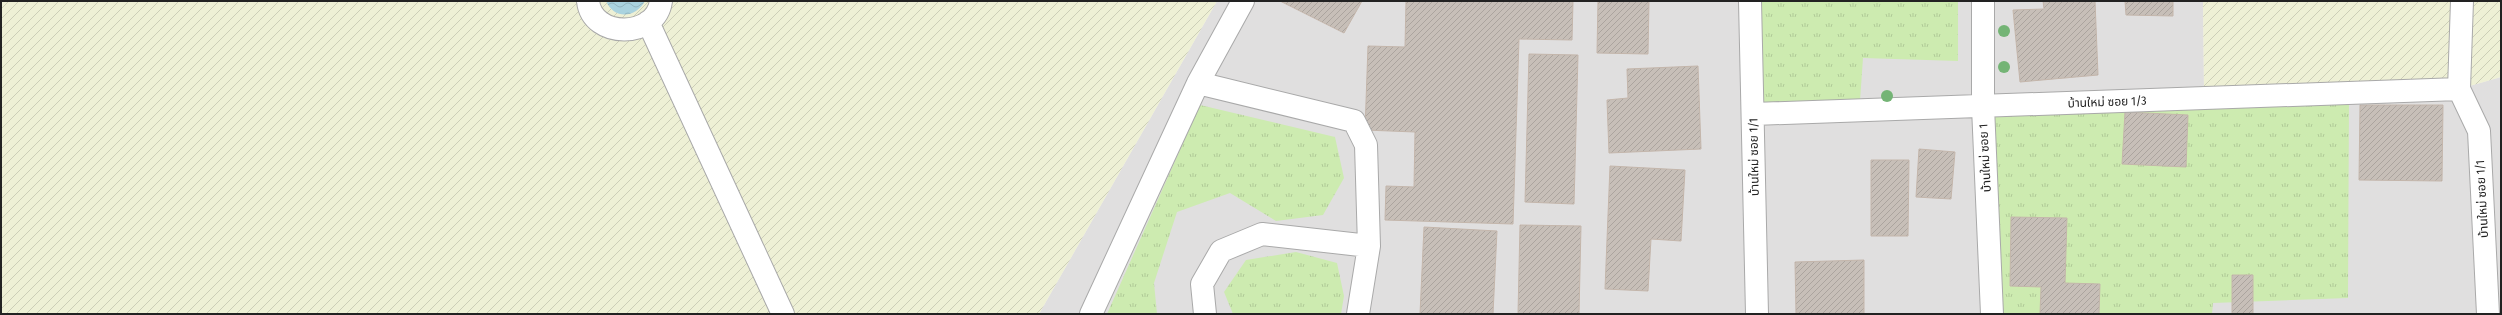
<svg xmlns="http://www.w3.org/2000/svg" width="2502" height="315" font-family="'Fira Sans Condensed','Noto Sans Thai',sans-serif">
	<defs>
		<pattern id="farmland-furrows" width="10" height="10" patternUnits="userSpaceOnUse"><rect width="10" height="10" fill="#eef0d5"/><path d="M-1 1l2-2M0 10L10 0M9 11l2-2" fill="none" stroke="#ccceb7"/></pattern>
		<pattern id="grass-tufts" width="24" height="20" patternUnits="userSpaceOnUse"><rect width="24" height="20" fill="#cdebb0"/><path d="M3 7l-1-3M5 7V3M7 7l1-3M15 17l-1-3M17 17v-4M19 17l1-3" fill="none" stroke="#b0c997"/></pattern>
		<pattern id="water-waves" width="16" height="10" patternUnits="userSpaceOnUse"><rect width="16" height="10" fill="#aad3df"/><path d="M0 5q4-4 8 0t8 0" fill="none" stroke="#92b5bf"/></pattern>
		<pattern id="building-hatch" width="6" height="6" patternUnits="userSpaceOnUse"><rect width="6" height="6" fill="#c7bfb8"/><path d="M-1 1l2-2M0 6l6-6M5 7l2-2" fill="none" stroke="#aba49e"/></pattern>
	</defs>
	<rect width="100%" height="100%" fill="#f2efe9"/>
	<path fill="#e0dfdf" d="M1217,1h986l1,91 255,-3 42,-12v237h-1462z"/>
	<path fill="url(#farmland-furrows)" d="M1,1h1216l-178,313h-1038z
		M2203,1h298v76l-42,12 -255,3z"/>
	<path fill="url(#grass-tufts)" d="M1761,1h197v60l-95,-3 -3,43 -98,6z
		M2349,102l-1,196 -135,5 -1,11h-210l-10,-198z
		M1200,105l135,32 9,41 -21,37 -47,6 -46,-28 -53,19 -23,71 3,31h-50z
		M1296,252l41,11 7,33 -3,18h-108l-9,-22 22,-32z"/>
	<path fill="url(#water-waves)" d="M606,1h39c-9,17 -31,19 -39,0z"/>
	<path fill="url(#building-hatch)" stroke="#c4b6ab" d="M1280,1h82l-18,32z
		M1406,1h167l-1,39 -53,-1 -6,185 -128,-4 1,-34 28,1 1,-55 -50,-2 3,-84 37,1z
		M1598,1h51l-1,53 -51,-1z
		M2043,1h52l3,74 -78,7 -7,-72 31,-1z
		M2125,1h48v15l-47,-1z
		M1529,54l49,1 -4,149 -49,-2z
		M1698,66l3,83 -92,4 -2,-53 21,-2 -1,-29z
		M2360,105h83l-1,76 -83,-1z
		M2125,112l63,3 -2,52 -64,-3z
		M1919,149l36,3 -4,47 -35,-2z
		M1871,160h38l-1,76h-37z
		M1610,166l75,4 -4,71 -30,-2 -3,52 -43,-2z
		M2011,217l56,1 -2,65 35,1 -1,30h-59l1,-27 -31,-1z
		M1520,225l61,1 -2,88h-61z
		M1424,227l73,4 -4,83h-73z
		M1864,260v54h-68l-1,-52z
		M2232,275h21v39h-21z"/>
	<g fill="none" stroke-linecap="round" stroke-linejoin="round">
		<defs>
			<path id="minor" d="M588,1c4,38 68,38 73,0
				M1750,1l7,313
				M1983,1v106l9,207
				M2462,1l-3,88 20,42 9,183
				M648,22l135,292
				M1198,83l156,38 12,24 3,101 -11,68
				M1754,114l705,-25
				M1091,314l107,-231 45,-82
				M1205,314l-3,-30 19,-33 41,-17 107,12"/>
		</defs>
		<use href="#minor" stroke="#a9a9a9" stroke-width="24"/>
		<use href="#minor" stroke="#fff" stroke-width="22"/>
	</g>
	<g fill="#74b475">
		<circle cx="2004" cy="31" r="6"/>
		<circle cx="2004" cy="67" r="6"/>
		<circle cx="1887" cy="96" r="6"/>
	</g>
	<g text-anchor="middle" stroke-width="3.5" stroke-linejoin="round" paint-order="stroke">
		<g font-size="12" fill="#222" stroke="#fff">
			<text transform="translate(2107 102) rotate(-2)" y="4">บ้านใหม่ ซอย 1/3</text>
			<text transform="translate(1754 157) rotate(-91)" y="4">บ้านใหม่ ซอย 1/1</text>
			<text transform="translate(1985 158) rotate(-93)" y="4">บ้านใหม่ ซอย 1</text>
			<text transform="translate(2482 199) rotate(-93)" y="4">บ้านใหม่ ซอย 1/1</text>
		</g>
	</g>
	<rect width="2502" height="315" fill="none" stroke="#222222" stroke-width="4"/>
</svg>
